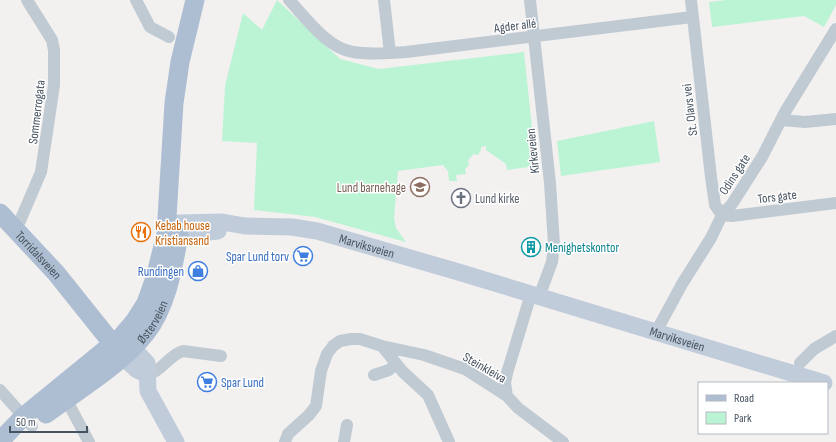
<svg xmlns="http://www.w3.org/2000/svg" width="836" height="442" font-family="'Sofia Sans Condensed',sans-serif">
	<rect width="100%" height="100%" fill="#f3f0f0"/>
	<path fill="#bbf4d4" d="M277,0l63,59 39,10 145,-17 12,114 -29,4 -1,-6 -20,-14v-4l-5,1v3l-3,5 -4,-1 -6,6 1,5 -4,4 1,5 -10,1 1,6h-8l-1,-10 -5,-6 -45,6 -4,47 2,10 10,14 -91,-25 -61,-7 3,-67 -35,-2 3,-55 18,-73 19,17z
		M727,0h109v5l-12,22 -20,-11 -92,11 -3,-25z
		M654,121l6,41 -99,14 -4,-35z"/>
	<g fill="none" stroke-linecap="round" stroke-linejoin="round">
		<path stroke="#c0cad3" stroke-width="12" d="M136,0l14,27 19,10
			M289,0c17,18 38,48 64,52 17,3 36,1 53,0l286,-35
			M384,0l6,53
			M530,0l20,183 4,61 -2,18 -13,35
			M691,0l20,177 4,28 7,10 10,1 104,-13
			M782,120l23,2 31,-3
			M12,226l8,-5 21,-49 13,-87v-35l-2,-10 -25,-40
			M656,332l26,-48 29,-46 11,-23 10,-11 30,-47 23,-45 51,-83
			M382,346l21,26 25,23 21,47
			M800,363l14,-14 22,-13
			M148,375c14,-4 21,-20 35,-24l38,5
			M374,375l15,-5 7,-6
			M0,390l32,36
			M507,396l-2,-13 2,-10 24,-79
			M66,399l23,43
			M285,442l3,-8 21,-19 7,-9 5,-35 6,-17 6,-8 7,-5 11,-2h9l22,7 42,9 41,14 42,27 11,12 45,34
			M344,442l3,-17"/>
		<g stroke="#c1ccdb" stroke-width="17">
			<path id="s1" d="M166,229l13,-6 43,-1 23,4 47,1 25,4 138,40 369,112"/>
			<path d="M167,229l12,6 39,-4"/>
			<path d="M132,347l15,16 1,28 28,51"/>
			<path d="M122,356l15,14 11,5"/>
		</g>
		<g stroke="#aebed2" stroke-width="19">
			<path id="s2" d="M0,213l56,60 64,80"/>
			<path id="s3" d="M46,414c32,-24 75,-49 100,-81 21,-27 27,-65 33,-98"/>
			<path d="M0,441l24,-25 98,-80 12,-14 12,-19 9,-25 11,-44 8,-131 6,-41 15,-62"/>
		</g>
	</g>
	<defs>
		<symbol id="school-ring" viewBox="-11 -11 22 22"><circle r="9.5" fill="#fff" stroke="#8d6e63" stroke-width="1.5"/><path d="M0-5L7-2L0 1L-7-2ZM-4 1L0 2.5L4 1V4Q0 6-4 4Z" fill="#8d6e63"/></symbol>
		<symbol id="church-ring" viewBox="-11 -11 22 22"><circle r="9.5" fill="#fff" stroke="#6b7280" stroke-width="1.5"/><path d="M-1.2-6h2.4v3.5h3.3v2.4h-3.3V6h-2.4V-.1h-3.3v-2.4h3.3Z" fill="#6b7280"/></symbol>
		<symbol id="restaurant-ring" viewBox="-11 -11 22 22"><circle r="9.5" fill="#fff" stroke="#e8710a" stroke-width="1.5"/><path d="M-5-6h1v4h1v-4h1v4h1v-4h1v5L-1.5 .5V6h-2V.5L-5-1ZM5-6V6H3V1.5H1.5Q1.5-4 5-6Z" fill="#e8710a"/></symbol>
		<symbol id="building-ring" viewBox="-11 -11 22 22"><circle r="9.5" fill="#fff" stroke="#0f9aa8" stroke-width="1.5"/><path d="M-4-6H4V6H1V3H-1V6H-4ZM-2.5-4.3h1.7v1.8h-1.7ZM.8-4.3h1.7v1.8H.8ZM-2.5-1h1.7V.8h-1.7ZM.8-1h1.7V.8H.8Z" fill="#0f9aa8"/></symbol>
		<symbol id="supermarket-ring" viewBox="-11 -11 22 22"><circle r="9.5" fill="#fff" stroke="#3f7fe0" stroke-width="1.5"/><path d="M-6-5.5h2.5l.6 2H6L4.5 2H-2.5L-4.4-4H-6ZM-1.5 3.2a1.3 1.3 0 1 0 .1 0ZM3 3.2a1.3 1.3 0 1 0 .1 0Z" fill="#3f7fe0"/></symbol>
		<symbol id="shop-ring" viewBox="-11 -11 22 22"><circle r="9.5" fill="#fff" stroke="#3f7fe0" stroke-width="1.5"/><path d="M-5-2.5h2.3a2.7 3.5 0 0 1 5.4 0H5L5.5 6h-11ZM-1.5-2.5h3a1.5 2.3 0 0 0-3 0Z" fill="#3f7fe0"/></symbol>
	</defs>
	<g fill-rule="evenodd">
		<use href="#school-ring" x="409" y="176" width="22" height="22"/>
		<use href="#church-ring" x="450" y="187" width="22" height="22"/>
		<use href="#restaurant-ring" x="130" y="221" width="22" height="22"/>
		<use href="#building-ring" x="520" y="236" width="22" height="22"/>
		<use href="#supermarket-ring" x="292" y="245" width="22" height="22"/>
		<use href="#shop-ring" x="187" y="260" width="22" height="22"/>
		<use href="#supermarket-ring" x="196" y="371" width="22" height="22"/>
	</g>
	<g text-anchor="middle" stroke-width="3" stroke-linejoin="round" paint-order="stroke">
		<g font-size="13" fill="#465360" stroke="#fff">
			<text transform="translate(515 25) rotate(-7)" y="5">Agder allé</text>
			<text transform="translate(689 110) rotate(-97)" y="5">St. Olavs vei</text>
			<text transform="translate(36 112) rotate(-83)" y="5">Sommerrogata</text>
			<text transform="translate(532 151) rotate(-96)" y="5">Kirkeveien</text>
			<text transform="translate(734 174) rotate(-57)" y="5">Odins gate</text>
			<text transform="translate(777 196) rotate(-7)" y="5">Tors gate</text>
			<text dy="5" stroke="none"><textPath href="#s1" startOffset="205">Marviksveien</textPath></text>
			<text dy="5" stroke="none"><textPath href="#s2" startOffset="57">Torridalsveien</textPath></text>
			<text dy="5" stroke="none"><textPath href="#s3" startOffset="142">Østerveien</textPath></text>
			<text dy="5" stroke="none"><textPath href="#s1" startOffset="529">Marviksveien</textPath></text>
			<text transform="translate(485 367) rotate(30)" y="5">Steinkleiva</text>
		</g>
		<g font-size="13" fill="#785e54" stroke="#fff" text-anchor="end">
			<text x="406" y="192">Lund barnehage</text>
		</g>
		<g font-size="13" fill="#5b616d" stroke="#fff" text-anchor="start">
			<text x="475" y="203">Lund kirke</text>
		</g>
		<g font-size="13" fill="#c56008" stroke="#fff" text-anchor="start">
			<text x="155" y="230">Kebab house<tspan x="155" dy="15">Kristiansand</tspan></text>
		</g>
		<g font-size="13" fill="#0d838f" stroke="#fff" text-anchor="start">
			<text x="545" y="252">Menighetskontor</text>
		</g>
		<g font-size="13" fill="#366cbe" stroke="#fff" text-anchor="end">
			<text x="289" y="261">Spar Lund torv</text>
			<text x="184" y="276">Rundingen</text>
			<text x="221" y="387" text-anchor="start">Spar Lund</text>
		</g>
	</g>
	<rect x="698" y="382" width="130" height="52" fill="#ffffff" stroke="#b5babf"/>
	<rect x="706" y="395" width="20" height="6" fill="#aebed2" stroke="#b5babf"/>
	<text x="734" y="402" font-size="12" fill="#465360">Road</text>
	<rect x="706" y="412" width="20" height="12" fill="#bbf4d4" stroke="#b5babf"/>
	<text x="734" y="422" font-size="12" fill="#465360">Park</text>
	<path d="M10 426v6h77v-6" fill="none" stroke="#465360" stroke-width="2"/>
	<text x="16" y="426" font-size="12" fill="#465360" stroke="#ffffff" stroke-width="3" paint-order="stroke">50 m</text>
</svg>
